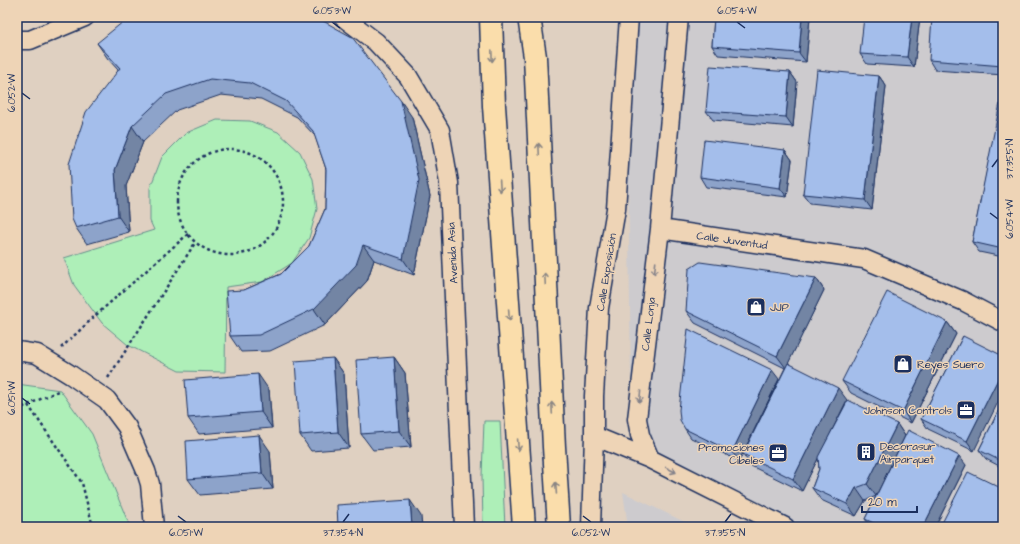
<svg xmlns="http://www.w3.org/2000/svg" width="1020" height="544" font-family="'Architects Daughter',sans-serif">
	<rect width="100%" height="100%" fill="#dfd0c1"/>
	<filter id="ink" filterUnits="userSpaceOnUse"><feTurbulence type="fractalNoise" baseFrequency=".025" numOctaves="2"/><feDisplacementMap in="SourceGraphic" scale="8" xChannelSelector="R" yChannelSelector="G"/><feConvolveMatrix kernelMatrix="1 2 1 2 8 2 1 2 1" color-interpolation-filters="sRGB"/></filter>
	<g filter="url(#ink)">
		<path fill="#cdcbce" d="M626,17h377v510h-234l-137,-72z
			M623,492l72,35h-67z"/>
		<path fill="#aeefb8" stroke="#648f8b" d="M217,120l33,1 28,11 22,20 13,27 4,30 -8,29 -17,25 -30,19 -36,5 -1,85 -46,-1 -51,-26 -26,-22 -28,-38 -10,-27 90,-28 -4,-9v-33l12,-31 24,-24z
			M17,384l43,6 32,44 38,93h-113z
			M484,421h16l5,106h-22l-1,-51z"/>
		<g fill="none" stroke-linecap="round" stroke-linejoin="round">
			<defs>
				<path id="minor" d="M343,17l33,25 32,34 32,54 9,53 15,344
					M679,17l-19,212 204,30 99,42 40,21
					M17,40h13l55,-23
					M17,351l20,3 34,21 36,25 20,27 19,44 4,13 4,43
					M594,436l56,23 135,68
					M650,459l-10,-24 -3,-16 23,-190
					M591,527l3,-91v-40l5,-88 17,-99 13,-192"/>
				<path id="major" d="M491,17l3,89 30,421
					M529,17l6,40 19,390 5,80"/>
			</defs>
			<use href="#minor" stroke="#1b2f5e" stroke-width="21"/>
			<use href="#major" stroke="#1b2f5e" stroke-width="25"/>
			<path stroke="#1b2f5e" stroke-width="2.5" stroke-dasharray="3 3" stroke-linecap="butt" d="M177 202a53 53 0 1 1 106 0a53 53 0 1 1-106 0Z
				M61,348l35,-33 92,-81
				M108,378l87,-135
				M28,405l54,78 11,44
				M17,410l43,-20"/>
			<use href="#minor" stroke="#eed4b6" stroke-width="18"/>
			<use href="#major" stroke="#faddab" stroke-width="22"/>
		</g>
		<path fill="#8da3ca" stroke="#1b2f5e" d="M714,17h96l-4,45 -88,-7 -6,-9z
			M920,17l-6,50 -47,-3 -7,-10z
			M1003,17v58l-68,-5 -6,-10z
			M97,43l315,74 18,79 -16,79 -40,-15 -7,21 -42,44 -55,26 -29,1 -11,-16 14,-46 37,-16 28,-28 16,-37 1,-40 -11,-33 -18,-19 -36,-18 -40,-4 -44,15 -34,32 -17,44 3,46 -42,12 -11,-16 42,-158 -10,-11z
			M790,72l7,10 -4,45 -80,-7 -7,-9z
			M879,76l7,10 -14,124 -62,-7 -7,-9z
			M1003,93v164l-24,-5 -7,-10z
			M785,150l7,10 -5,37 -81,-10 -6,-10z
			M816,278l8,12 -36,73 59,37 -15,30 65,-6 8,12 -20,43 81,-14 -31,62h-64l-6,-8 11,-23 -11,5 -9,15 -35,-16 -9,-12 7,-19 -1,-11 -16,33 -51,-25 -8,-12 42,-86 -90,-45 -9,-12z
			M947,322l9,12 -45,89 -60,-30 -9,-12z
			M963,336l11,115 -46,-22 -7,-10z
			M394,357l11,16 6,74 -38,3 -12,-16z
			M333,358l11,16 5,74 -38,3 -11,-16z
			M779,379l-40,82 -48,-23 -6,-9z
			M269,390l3,38 -73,6 -11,-16z
			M1003,402v66l-17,-9 -7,-9z
			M270,451l3,38 -73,6 -12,-16z"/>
		<path fill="#7385a4" stroke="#1b2f5e" d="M802,17h8l-4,45 -7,-9z
			M912,17h8l-6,50 -7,-10z
			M790,72l7,10 -4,45 -7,-10z
			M879,76l7,10 -14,124 -7,-10z
			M401,101l11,16 18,79 -16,79 -11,-16z
			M132,126l11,16 -17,44 3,46 -11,-16 -3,-46z
			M785,150l7,10 -5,37 -7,-9z
			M363,245l11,15 -7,21 -42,44 -11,-16z
			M816,278l8,12 -38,78 -9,-12z
			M947,322l9,12 -45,89 -8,-12z
			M394,357l11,16 6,74 -12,-16z
			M333,358l11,16 5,74 -11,-16z
			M1003,369v23l-29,59 -7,-10z
			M772,370l7,9 -40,82 -7,-9z
			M258,374l11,16 3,38 -11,-16z
			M838,388l9,12 -45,91 -9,-12z
			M897,424l8,12 -29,60 -9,-12z
			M259,435l11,16 3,38 -11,-16z
			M959,456l7,9 -31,62h-12z
			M856,488l9,13 -9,15 -9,-12z
			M410,500l11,16 1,11h-10z"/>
		<path fill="#a4beeb" stroke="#1b2f5e" d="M129,17h187l36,20 49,64 18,79 -16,79 -40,-14 -7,20 -42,44 -55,26 -29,1 -4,-45 18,-1 37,-16 28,-28 16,-37 1,-40 -13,-38 -27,-30 -36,-18 -40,-4 -44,15 -34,32 -17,44 3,46 -42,12 -4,-9 -3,-55 17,-52 34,-44 -23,-25z
			M714,17h88l-3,36 -87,-7z
			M864,17h48l-5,40 -47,-3z
			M932,17h71v49l-74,-6z
			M710,66l80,6 -4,45 -80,-6z
			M817,70l62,6 -14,124 -62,-6z
			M1002,93h1v156l-31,-7z
			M704,140l81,10 -5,38 -80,-11z
			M700,262l116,16 -39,78 -91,-45 3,-42z
			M887,292l60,30 -44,89 -61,-30z
			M688,329l84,41 -40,82 -47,-23 -5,-9 -1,-10z
			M963,336l40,20v13l-36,72 -46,-22z
			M394,357l5,74 -38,3 -5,-74z
			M333,358l5,74 -38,3 -5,-74z
			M788,363l50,25 -45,91 -50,-25z
			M258,374l3,38 -73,6 -3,-38z
			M848,400l49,24 -30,60 -11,4 -9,16 -35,-16 7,-19 -1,-12z
			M1003,402v60l-24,-12z
			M908,430l51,26 -36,71h-41l-17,-8z
			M259,435l3,38 -74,6 -2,-38z
			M968,472l35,17v38h-63z
			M410,500l2,27h-74l-1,-22z"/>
		<defs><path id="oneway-shaft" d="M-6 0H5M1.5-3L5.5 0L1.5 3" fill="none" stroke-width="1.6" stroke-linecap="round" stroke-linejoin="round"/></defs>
		<g stroke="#8a8684">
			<use href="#oneway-shaft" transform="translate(492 56) rotate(88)"/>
			<use href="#oneway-shaft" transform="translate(539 149) rotate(-93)"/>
			<use href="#oneway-shaft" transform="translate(500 186) rotate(86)"/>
			<use href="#oneway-shaft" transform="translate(545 279) rotate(-93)"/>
			<use href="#oneway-shaft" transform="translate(509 315) rotate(86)"/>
			<use href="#oneway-shaft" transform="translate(552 408) rotate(-93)"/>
			<use href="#oneway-shaft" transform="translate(518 445) rotate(86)"/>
			<use href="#oneway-shaft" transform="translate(556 488) rotate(-94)"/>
		</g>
		<g stroke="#84828a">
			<use href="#oneway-shaft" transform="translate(655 268) rotate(97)"/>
			<use href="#oneway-shaft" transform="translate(640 397) rotate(96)"/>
			<use href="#oneway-shaft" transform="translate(671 470) rotate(27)"/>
		</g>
	</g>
	<path fill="none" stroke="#1b2f5e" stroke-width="1.5" d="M332,22l8,6M737,22l8,6M22,93l8,6M992,167l6,-8M990,213l8,6M22,398l8,6M178,516l8,6M583,516l8,6M343,522l6,-8M725,522l6,-8"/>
	<defs>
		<symbol id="shop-square" viewBox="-11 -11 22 22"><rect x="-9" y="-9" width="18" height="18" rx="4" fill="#1b2f5e" stroke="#eed4b6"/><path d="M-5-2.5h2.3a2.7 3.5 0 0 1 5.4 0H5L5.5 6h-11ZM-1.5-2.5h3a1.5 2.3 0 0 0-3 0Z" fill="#fff"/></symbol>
		<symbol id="office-square" viewBox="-11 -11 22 22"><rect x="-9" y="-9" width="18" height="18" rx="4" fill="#1b2f5e" stroke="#eed4b6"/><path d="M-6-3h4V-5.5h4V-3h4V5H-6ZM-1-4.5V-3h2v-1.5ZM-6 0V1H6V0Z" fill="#fff"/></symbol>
		<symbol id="building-square" viewBox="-11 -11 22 22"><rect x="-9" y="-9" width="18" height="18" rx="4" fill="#1b2f5e" stroke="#eed4b6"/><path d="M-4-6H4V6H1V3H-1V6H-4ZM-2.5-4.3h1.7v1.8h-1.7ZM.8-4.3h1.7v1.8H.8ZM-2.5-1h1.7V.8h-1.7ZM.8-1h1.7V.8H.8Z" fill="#fff"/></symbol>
	</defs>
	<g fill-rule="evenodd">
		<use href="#shop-square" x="745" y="296" width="22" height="22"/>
		<use href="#shop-square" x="892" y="353" width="22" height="22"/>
		<use href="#office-square" x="955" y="399" width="22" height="22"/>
		<use href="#building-square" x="855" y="441" width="22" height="22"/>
		<use href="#office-square" x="767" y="442" width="22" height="22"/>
	</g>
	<g text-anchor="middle" stroke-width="3" stroke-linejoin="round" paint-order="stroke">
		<g font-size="11" fill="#1b2f5e" stroke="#eed4b6">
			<text transform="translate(732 240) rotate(8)" y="4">Calle Juventud</text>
			<text transform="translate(452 253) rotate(-93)" y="4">Avenida Asia</text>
			<text transform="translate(606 272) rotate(-81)" y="4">Calle Exposición</text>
			<text transform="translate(648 324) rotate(-83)" y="4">Calle Lonja</text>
		</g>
		<g font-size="11" fill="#1b2f5e" stroke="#eed4b6" text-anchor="start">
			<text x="770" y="311">JJP</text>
			<text x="917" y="368">Reyes Suero</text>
			<text x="952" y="414" text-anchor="end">Johnson Controls</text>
			<text x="880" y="450">Decorasur<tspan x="880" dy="13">Airparquet</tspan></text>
			<text x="764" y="451" text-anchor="end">Promociones<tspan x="764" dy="13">Cibeles</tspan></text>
		</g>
	</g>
	<rect width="1020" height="544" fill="none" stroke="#eed4b6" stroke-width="44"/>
	<path d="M862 506v6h55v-6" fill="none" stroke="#1b2f5e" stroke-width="2"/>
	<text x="868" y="506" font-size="12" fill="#1b2f5e" stroke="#eed4b6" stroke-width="3" paint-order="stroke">20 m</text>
	<rect x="22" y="22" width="976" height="500" fill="none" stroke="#1b2f5e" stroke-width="1.5"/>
	<g font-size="10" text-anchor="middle" fill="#1b2f5e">
		<text x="332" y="14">6.053°W</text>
		<text x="737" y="14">6.054°W</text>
		<text transform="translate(11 93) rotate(-90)" y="4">6.052°W</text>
		<text transform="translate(1009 159) rotate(-90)" y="4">37.355°N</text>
		<text transform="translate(1009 219) rotate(-90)" y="4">6.054°W</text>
		<text transform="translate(11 398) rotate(-90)" y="4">6.051°W</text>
		<text x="186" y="536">6.051°W</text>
		<text x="343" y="536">37.354°N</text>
		<text x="591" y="536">6.052°W</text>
		<text x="725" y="536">37.355°N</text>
	</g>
</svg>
